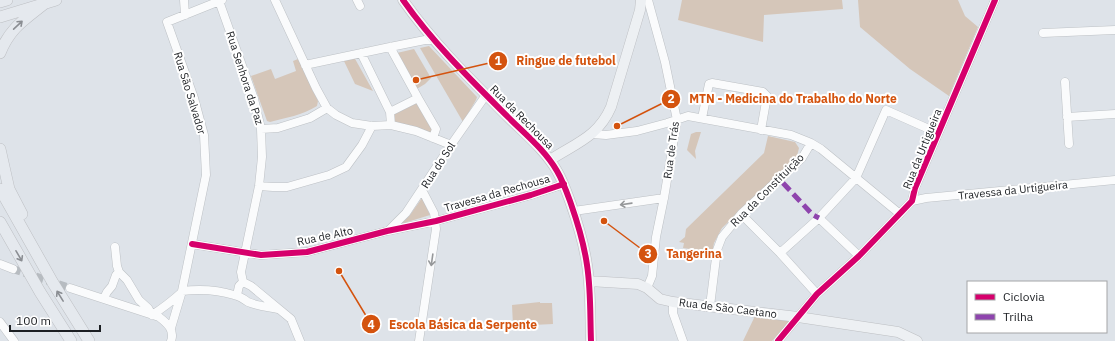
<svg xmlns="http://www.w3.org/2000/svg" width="1115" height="341" font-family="'IBM Plex Sans',sans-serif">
	<rect width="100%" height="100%" fill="#dee3e9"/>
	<path fill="#d5c6b9" d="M682,0h160l1,9 -79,6 -1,27 -85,-22z
		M858,0h100l7,16 13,11 -29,69 -39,-27 -50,-42z
		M429,46l48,51 -1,3 -13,22 -43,-74z
		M414,49l17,29 -6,6 -10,6 -18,-37z
		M354,57l19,34 -18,-7 -12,-25z
		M298,59l20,42 -1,5c-14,9 -32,12 -47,16l-3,-1 -16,-45 20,-7 4,10 21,-8 -3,-10z
		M417,100l18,30 -2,6 -41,-12 -1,-11z
		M696,132h5l-6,19 1,8 -9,-9 4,-16z
		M768,136l27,6 4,6 -2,8 -75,72 -8,15 -2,11 -22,-4v-1l-7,-1 1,-5 -5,-1 6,-5 1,-8 78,-76z
		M422,198l8,17 -29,9v-1l9,-8z
		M540,302v1h12l1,21 -40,2 -1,-21z
		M755,316l35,5 -18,20h-29z"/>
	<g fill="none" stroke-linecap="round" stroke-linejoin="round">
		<path stroke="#b7bcc1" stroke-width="8" stroke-dasharray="8 4" stroke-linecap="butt" d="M13,269l57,19"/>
		<defs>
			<path id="minor" d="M184,0l1,15
				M275,0l41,88 11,20 9,7 16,8 20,3 19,-1 25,6 35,14
				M357,0l3,6
				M219,1l35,98 7,30 1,28 -3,29 -18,86 2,10 8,4 40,33 9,22
				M1043,33l72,-3
				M390,47l28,51
				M361,53l29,59 1,13
				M305,65l85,-18 35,-7h8
				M1065,82l4,62
				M390,112l28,-14 18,31 -3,9
				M1067,117l48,-3
				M702,118l7,-34 3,-1 51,9 4,4 -6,34
				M261,129l17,-1 32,-10 17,-10
				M592,134l14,1 31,-4 30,-8 21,-7 103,19 20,8 10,6 79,65
				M259,186l14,1h14l42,-12 17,-8 16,-22 10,-19
				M912,201l14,-3 189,-18
				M574,211l90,-13
				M741,214l39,39 37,41
				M819,218l40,38
				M388,231l18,-18 45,-68 35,-50
				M192,244l69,11 46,-3 80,-21 49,-10 95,-26 33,-11
				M115,247l2,19 2,6 8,8 12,20 9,8 4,7
				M780,253l39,-35 37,-40 30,-68 52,23
				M0,264l13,5
				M70,288l89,29c8,6 16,13 12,24
				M647,288l5,-12 4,-39 8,-39 13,-78 -12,-58 -17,-62
				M182,291c17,-2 36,-1 52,4 5,1 10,4 14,7 9,4 20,5 30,7
				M237,295l2,-9 4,-4
				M104,298l3,-6 5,-6 4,-11 3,-3
				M673,302v11l10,28
				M710,306l7,-56 5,-13 19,-23 61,-56 9,-15
				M152,315c11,-7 20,-14 30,-23
				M0,322l14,19
				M171,328l11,-37 24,-116 -2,-40 -10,-37 -27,-76 55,-22
				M419,341l17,-112 -2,-16 -12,-23
				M778,341l39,-47 42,-38 53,-55 3,-13 80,-188"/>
			<path id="major" d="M403,0c30,43 68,80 105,117 17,17 37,33 49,54 6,10 10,22 14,33 7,20 13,40 16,61 4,25 3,51 4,76
				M550,160c26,-17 48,-23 61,-53l29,-97 1,-10
				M589,281l49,3 9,4 13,11 13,3 125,15 100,15 19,9"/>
			<path id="highway" d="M0,2l7,-2
				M0,17l56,-17
				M0,53c10,-25 24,-33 44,-49
				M0,149l9,40 13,25
				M0,189l53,94 36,58
				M0,222l40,70 31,49"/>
		</defs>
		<use href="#minor" stroke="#bdc1c5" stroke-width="9"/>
		<use href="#major" stroke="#bdbfc3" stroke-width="11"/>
		<use href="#highway" stroke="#bdbfc3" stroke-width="12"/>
		<use href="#minor" stroke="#fafbfc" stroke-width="8"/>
		<use href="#major" stroke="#edf0f3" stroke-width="10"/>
		<use href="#highway" stroke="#e5e9ee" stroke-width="11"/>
		<path stroke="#8e44ad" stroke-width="5" stroke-dasharray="10 5" stroke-linecap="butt" d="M783,183l30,32 6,3"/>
		<defs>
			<path id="cycleway" d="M403,0c30,43 68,80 105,117 17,17 37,33 49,54 6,10 10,22 14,33 7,20 13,40 16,61 4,25 3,51 4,76
				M192,244l69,11 46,-3 80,-21 49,-10 95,-26 33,-11
				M778,341l39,-47 42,-38 53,-55 3,-13 80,-188"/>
		</defs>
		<use href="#cycleway" stroke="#fff" stroke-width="8"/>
		<use href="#cycleway" stroke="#d6006c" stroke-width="6"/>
	</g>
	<defs><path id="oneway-shaft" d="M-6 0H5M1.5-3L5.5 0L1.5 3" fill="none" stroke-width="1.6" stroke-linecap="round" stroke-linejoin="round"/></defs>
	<g stroke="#8b8e93">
		<use href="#oneway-shaft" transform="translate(18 25) rotate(-43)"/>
		<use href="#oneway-shaft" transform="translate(19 256) rotate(60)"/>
		<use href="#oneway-shaft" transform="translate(60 296) rotate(-122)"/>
	</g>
	<g stroke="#96989a">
		<use href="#oneway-shaft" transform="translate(626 204) rotate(172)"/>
		<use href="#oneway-shaft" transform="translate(432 260) rotate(98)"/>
	</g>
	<g text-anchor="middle" stroke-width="4" stroke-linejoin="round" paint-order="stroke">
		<g font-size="11" fill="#1c1f23" stroke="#fff">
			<text transform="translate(245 78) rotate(72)" y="4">Rua Senhora da Paz</text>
			<text transform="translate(190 93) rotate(73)" y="4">Rua São Salvador</text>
			<text transform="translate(522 117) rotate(45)" y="4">Rua da Rechousa</text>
			<text transform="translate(922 149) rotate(-68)" y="4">Rua da Urtigueira</text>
			<text transform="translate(671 150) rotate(-82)" y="4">Rua de Trás</text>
			<text transform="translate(438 165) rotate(-57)" y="4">Rua do Sol</text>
			<text transform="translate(767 190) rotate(-45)" y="4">Rua da Constituição</text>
			<text transform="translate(1013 190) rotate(-6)" y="4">Travessa da Urtigueira</text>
			<text transform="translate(497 193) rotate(-16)" y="4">Travessa da Rechousa</text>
			<text transform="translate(325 236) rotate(-12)" y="4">Rua de Alto</text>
			<text transform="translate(728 308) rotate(7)" y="4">Rua de São Caetano</text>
		</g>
	</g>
	<path fill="none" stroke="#d4530e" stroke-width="1.5" d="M416 80L498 61M617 126L671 99M604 221L648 254M339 271L371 324"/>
	<g fill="#d4530e" stroke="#fff" stroke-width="1.5">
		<circle cx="416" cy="80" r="4"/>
		<circle cx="617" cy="126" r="4"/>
		<circle cx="604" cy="221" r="4"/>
		<circle cx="339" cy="271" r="4"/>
		<circle cx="498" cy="61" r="10"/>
		<circle cx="671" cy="99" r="10"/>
		<circle cx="648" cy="254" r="10"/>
		<circle cx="371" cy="324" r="10"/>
	</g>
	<g font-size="12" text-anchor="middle" font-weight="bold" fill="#fff">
		<text x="498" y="65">1</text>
		<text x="671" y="103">2</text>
		<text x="648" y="258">3</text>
		<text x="371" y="329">4</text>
	</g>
	<g font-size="12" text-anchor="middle" font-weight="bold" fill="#d4530e" stroke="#fff" stroke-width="4" stroke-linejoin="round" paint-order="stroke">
		<text x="566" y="65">Ringue de futebol</text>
		<text x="793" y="103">MTN - Medicina do Trabalho do Norte</text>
		<text x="694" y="258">Tangerina</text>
		<text x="463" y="329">Escola Básica da Serpente</text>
	</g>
	<rect x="967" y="281" width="140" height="52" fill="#ffffff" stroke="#a4a5a7"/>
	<rect x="975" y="294" width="20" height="6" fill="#d6006c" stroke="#a4a5a7"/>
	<text x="1003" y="301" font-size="12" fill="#1c1f23">Ciclovia</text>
	<rect x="975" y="314" width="20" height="6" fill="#8e44ad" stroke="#a4a5a7"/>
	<text x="1003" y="321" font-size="12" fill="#1c1f23">Trilha</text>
	<path d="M10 325v6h90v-6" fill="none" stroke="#1c1f23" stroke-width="2"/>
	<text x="16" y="325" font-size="12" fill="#1c1f23" stroke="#ffffff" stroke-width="3" paint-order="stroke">100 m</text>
</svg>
